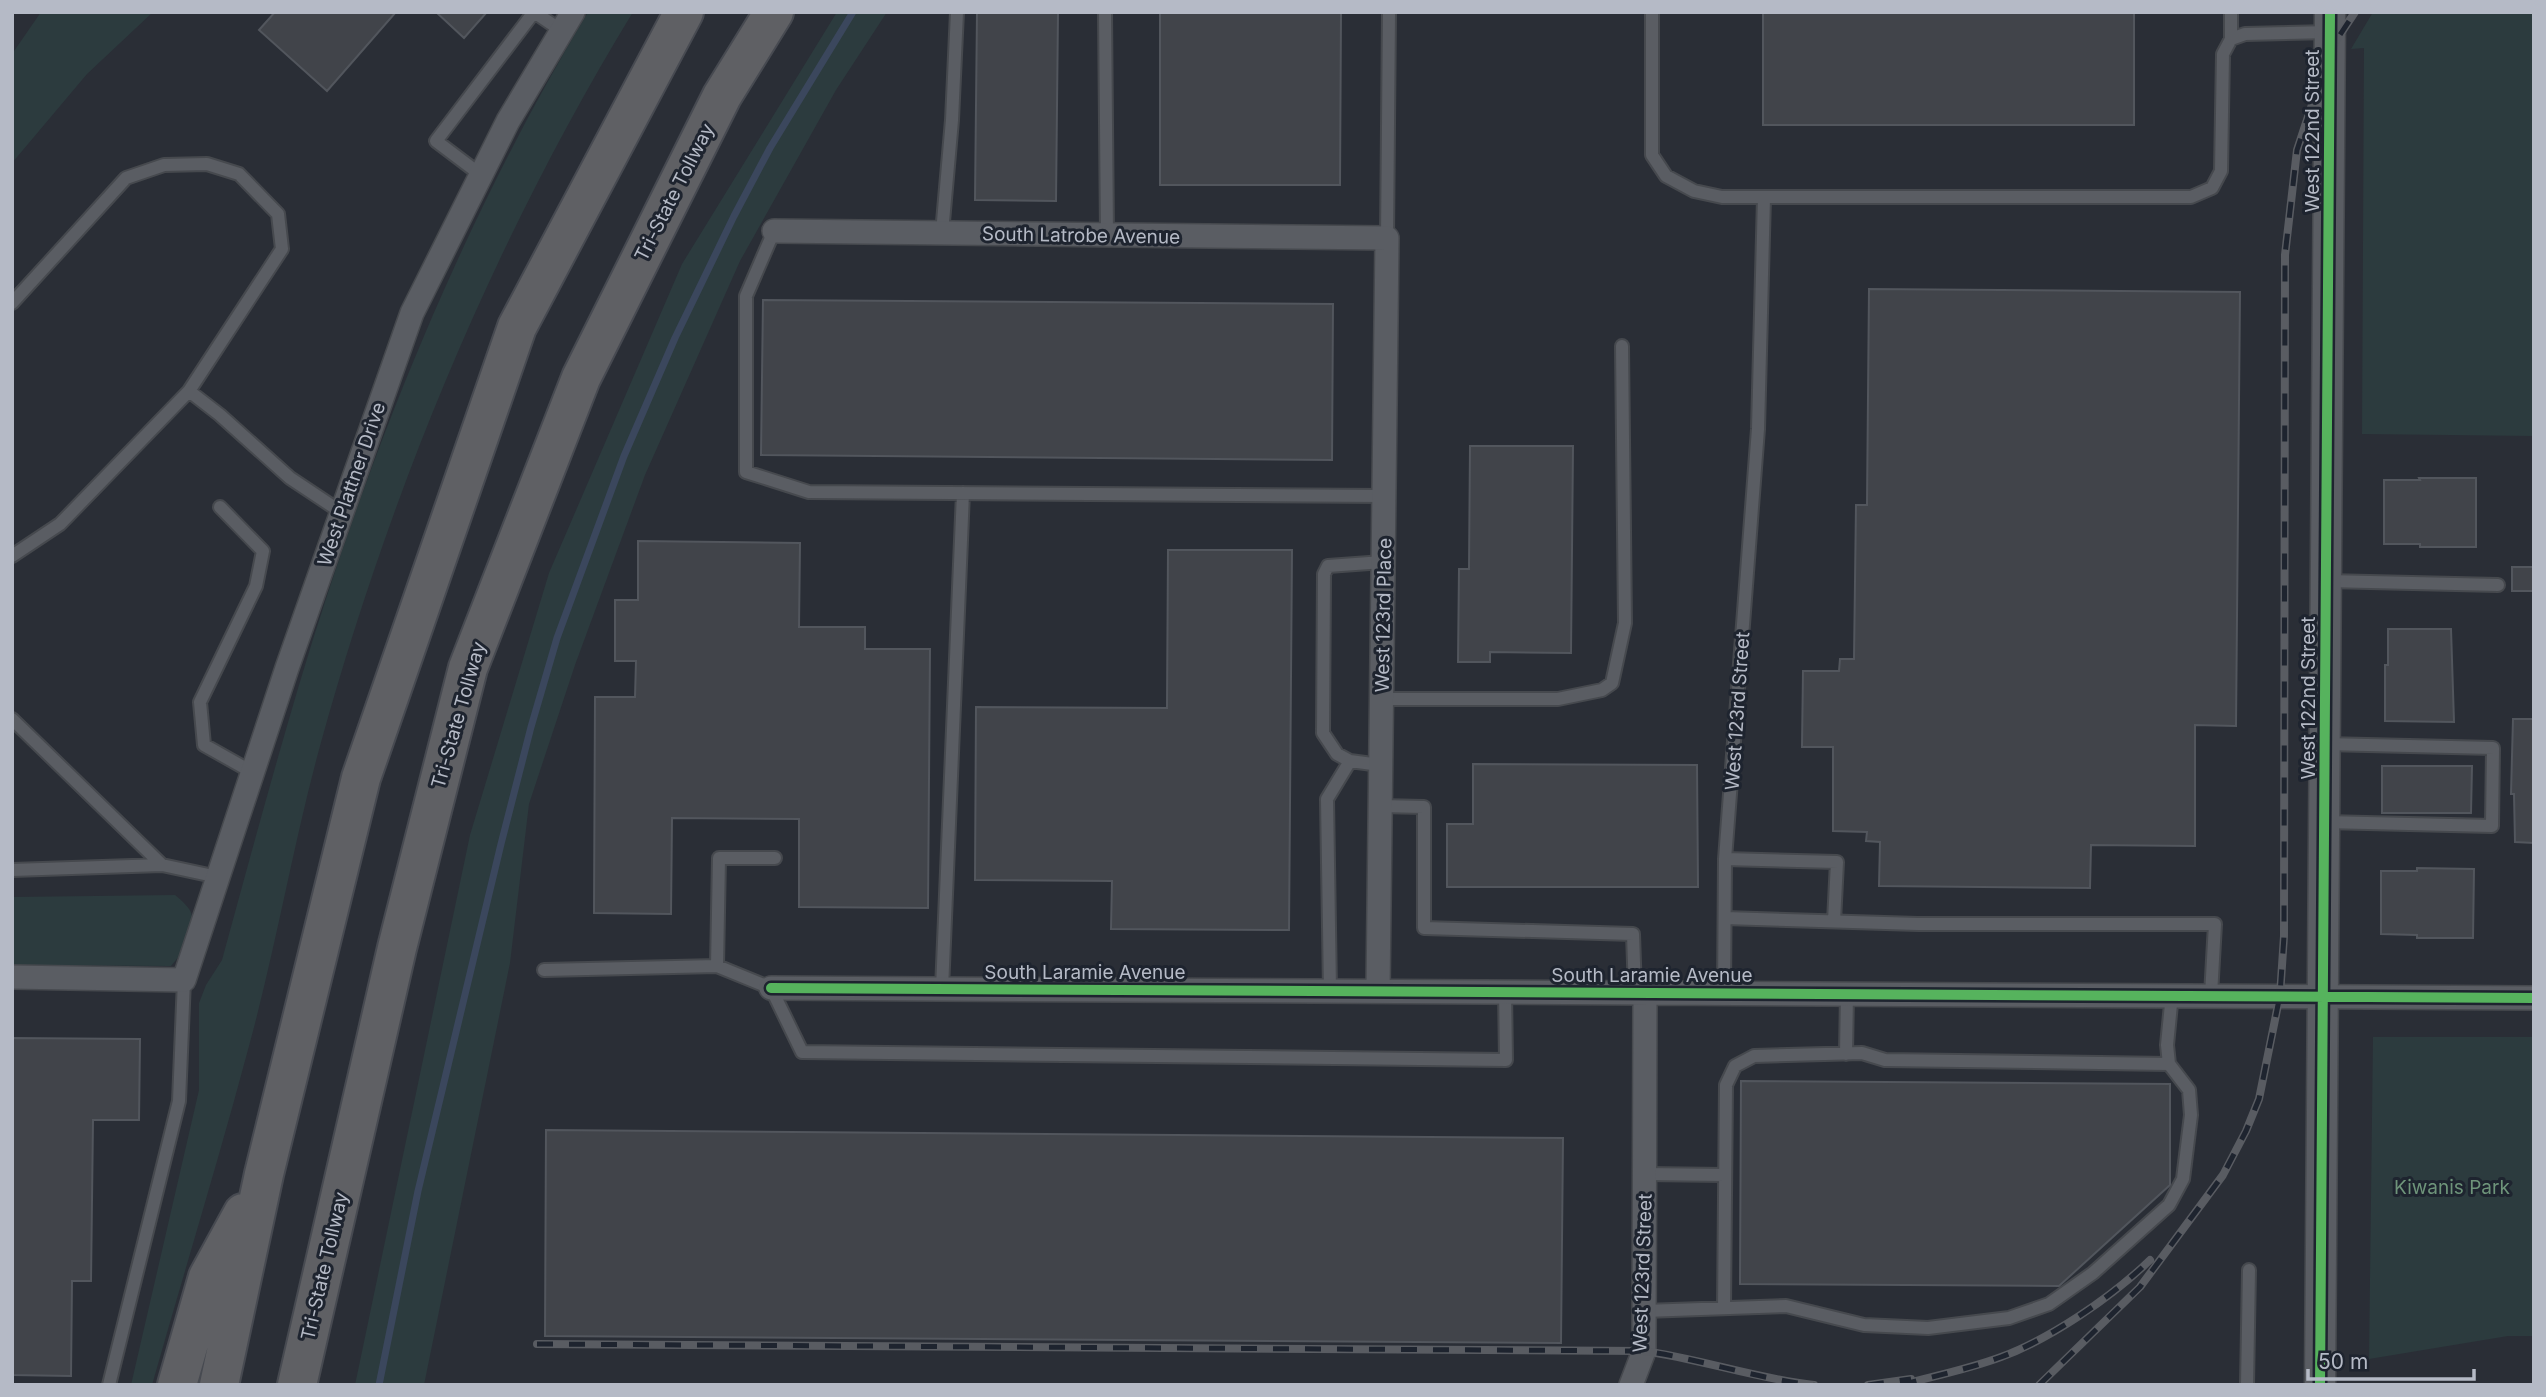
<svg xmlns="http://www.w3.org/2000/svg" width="2546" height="1397" font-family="Inter,sans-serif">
	<rect width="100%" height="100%" fill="#2a2e36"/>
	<path fill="#2c3b3e" d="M41,12h112l-66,62 -75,89v-109z
		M588,12h45c-139,228 -242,477 -313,734 -27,99 -44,201 -71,300 -30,113 -65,226 -97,339h-21l68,-295v-87l7,-18 16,-25c25,-92 50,-184 77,-275 70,-233 163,-464 289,-673z
		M837,12h50l-51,78 -96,171 -95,214 -70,190 -46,139 -19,159 -86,422h-69l115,-550 79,-262 133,-309z
		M2373,12h161v424l-172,-2 2,-386 -13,1z
		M175,895c6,5 16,13 17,21 4,18 -11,39 -21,50l-159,-1v-68z
		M2373,1037h161v299h-26l-139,23z"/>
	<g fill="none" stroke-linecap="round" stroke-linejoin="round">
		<path stroke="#3b475d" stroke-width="7" d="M379,1385l39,-194 83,-347 30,-117 26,-89 67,-182 51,-118 59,-122 36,-68 83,-136"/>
	</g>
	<path fill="#41444a" stroke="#52565d" stroke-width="2" d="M275,12h121l-69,79 -68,-61z
		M436,12h51l-23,26z
		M977,12h81l-2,189 -81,-1z
		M1160,12h181l-1,173h-180z
		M1763,12h371v113h-371z
		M1869,289l371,3 -4,434 -41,-1v121l-104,-1 -1,43 -211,-2 1,-44 -14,-1 1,-9 -34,-1v-84h-31l1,-76h36l1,-12h14l2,-154h11z
		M763,300l570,4 -1,156 -571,-5z
		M1470,446h103l-2,207 -81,-1v10h-32l1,-93h10z
		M2419,478h57v69h-56v-3h-36v-64h36z
		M638,541l162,2 -1,84h66v22h65l-2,259 -129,-1v-88l-127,-1 -1,96 -77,-1 1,-216h40l1,-36h-21v-61h23z
		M1168,550h124l-3,380 -178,-1 1,-48 -137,-1 1,-173 191,1z
		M2512,567h22v24h-22z
		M2388,629h63l3,93 -69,-1v-56h3z
		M2513,719h21v124l-19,-1 -1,-48h-3z
		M1473,764l224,1 1,122h-251v-63h26z
		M2382,766h90l-1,47h-89z
		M2417,868l57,1 -1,69h-56v-3l-36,-1v-63h36z
		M12,1038l128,1 -1,81h-46l-2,161h-19l-1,95 -59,-1z
		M1741,1081l429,3v101l-111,101 -319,-2z
		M546,1130l1017,8 -2,205 -1016,-7z"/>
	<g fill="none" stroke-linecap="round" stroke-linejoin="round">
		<defs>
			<path id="service" d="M534,12l28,19
				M1105,12l2,223
				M1652,12v143l14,21 28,15 28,6h469l21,-9 9,-17 2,-117 8,-15 14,-5 85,-2
				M2231,12v27
				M481,175l-45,-34 98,-129
				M774,231l-28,65v176l63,20 575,4
				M942,233l10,-113 5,-108
				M1387,238l2,-226
				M12,303l114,-125 38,-13 43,-1 32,10 39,40 4,35 -93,142 -129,133 -48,32
				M189,391l31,24 70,63 51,34
				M220,507l43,44 -7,35 -56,116 4,43 48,27
				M2327,581l171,4
				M1382,699h176l44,-9 10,-7 13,-60 -3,-277
				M12,719l150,146 56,12
				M1350,761l-13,-7 -14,-21 1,-159 4,-8 55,-4
				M1380,806l44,1v121l209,6 2,58
				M2325,822l167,4 1,-78 -168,-4
				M1725,859l112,3 -3,59
				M12,870l150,-5
				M1725,918l193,6h297l-4,71
				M717,966l2,-108h56
				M544,970l173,-4 54,22 31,64 704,8 -1,-69
				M942,989l21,-496
				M1330,991l-3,-192 23,-38 30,4
				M1724,992l1,-133 33,-430 6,-232
				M1846,1054l1,-61
				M1645,1174l80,1
				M1724,1308l2,-223 9,-19 19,-10 108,-3 23,7 284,4
				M1644,1311l142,-5 78,19 64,3 81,-10 40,-14 44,-31 76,-68 14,-26 8,-64 -2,-25 -20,-26 -2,-19 5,-51
				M109,1385l70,-284 5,-121
				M2247,1385l2,-115"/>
			<path id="minor" d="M774,231l613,7 -9,753
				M12,977l172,3 103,-312 125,-355 96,-192 65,-109
				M771,988l1763,10
				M1631,1385l13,-34 1,-359"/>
			<path id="tertiary" d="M2320,1385l10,-1373"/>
			<path id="motorway" d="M177,1385l31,-108 35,-64
				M219,1385l45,-211 97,-396 156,-451 167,-315
				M297,1385l100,-437 71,-280 113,-290 141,-282 52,-84"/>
		</defs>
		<use href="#service" stroke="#46494e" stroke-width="16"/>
		<use href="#minor" stroke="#46494e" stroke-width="26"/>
		<use href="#tertiary" stroke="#46494e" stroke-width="33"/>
		<use href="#motorway" stroke="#474a51" stroke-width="42"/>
		<use href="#service" stroke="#5a5d63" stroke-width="12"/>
		<use href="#minor" stroke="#5a5d63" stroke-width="23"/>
		<use href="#tertiary" stroke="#5a5d63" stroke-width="30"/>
		<use href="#motorway" stroke="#5f6064" stroke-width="38"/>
		<defs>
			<path id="rail" d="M537,1344l1107,7c57,8 113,28 170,34
				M1868,1385l43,-6
				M1901,1385c33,-9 68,-16 100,-28 49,-18 111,-60 149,-97
				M2039,1385l101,-98 83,-112 23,-44 13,-32 21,-104 4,-59 1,-681 12,-105 33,-100 25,-38"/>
		</defs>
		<use href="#rail" stroke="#595c62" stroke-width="8"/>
		<use href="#rail" stroke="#1e242f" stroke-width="5" stroke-dasharray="16" stroke-linecap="butt"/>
		<defs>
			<path id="cycleway" d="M771,988l1763,10
				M2320,1385l10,-1373"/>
		</defs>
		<use href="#cycleway" stroke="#1e242f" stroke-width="15"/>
		<use href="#cycleway" stroke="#56b35d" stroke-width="10"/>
	</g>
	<g text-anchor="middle" stroke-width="6" stroke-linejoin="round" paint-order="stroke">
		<g font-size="19" fill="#b5bac6" stroke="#1e242f">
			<text transform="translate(2312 131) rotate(-90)" y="7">West 122nd Street</text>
			<text transform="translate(674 192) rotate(-63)" y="7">Tri-State Tollway</text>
			<text transform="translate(1081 235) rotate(1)" y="7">South Latrobe Avenue</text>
			<text transform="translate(351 484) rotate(-71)" y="7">West Plattner Drive</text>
			<text transform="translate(1383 615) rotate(-89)" y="7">West 123rd Place</text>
			<text transform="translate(2308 698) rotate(-90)" y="7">West 122nd Street</text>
			<text transform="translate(1737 711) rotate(-86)" y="7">West 123rd Street</text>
			<text transform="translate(458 715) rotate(-74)" y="7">Tri-State Tollway</text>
			<text x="1085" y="979">South Laramie Avenue</text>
			<text x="1652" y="982">South Laramie Avenue</text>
			<text transform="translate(324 1266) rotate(-77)" y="7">Tri-State Tollway</text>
			<text transform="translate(1642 1273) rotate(-88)" y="7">West 123rd Street</text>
		</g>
		<g font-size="19" fill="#6e947a" stroke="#1e242f">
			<text x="2452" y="1194">Kiwanis Park</text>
		</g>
	</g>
	<rect width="2546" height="1397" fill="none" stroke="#b5bac6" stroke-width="28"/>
	<path d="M2308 1369v10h166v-10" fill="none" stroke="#b5bac6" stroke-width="3.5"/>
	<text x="2318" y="1369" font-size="21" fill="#b5bac6" stroke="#1e242f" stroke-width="5" paint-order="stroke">50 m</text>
</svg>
